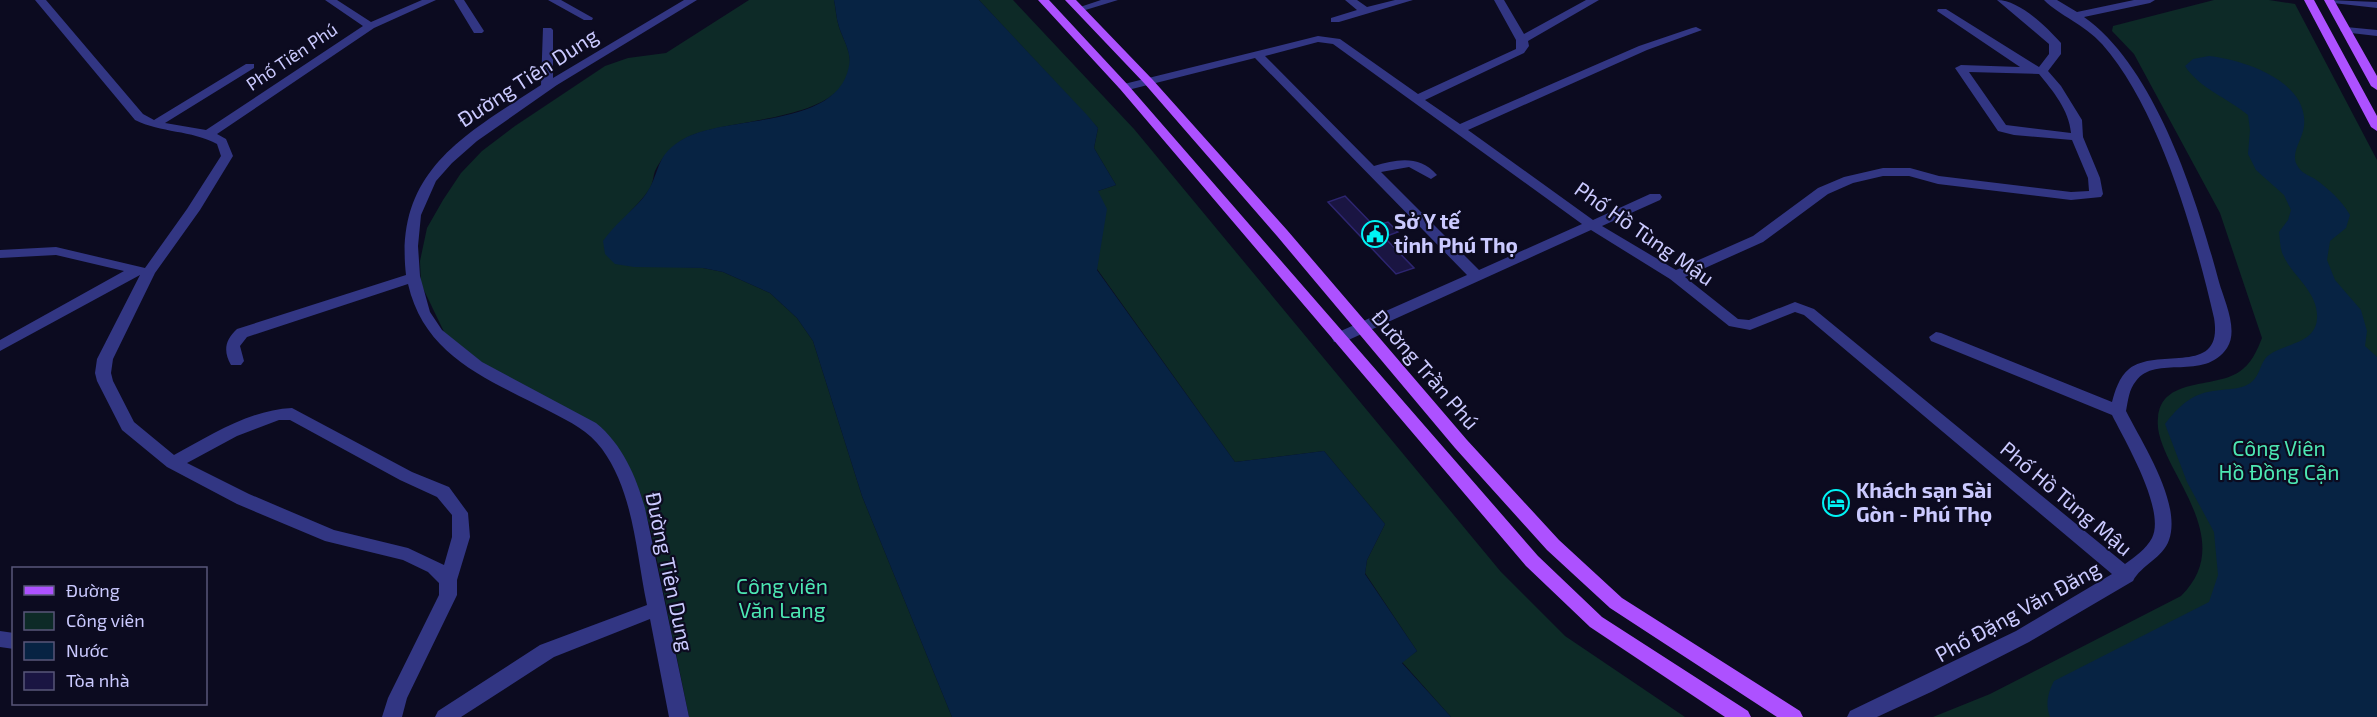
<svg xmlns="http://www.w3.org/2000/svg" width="2377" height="717" font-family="'Exo 2',sans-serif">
	<rect width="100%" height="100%" fill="#0c0b20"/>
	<path fill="#0d2a27" d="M749,0h85c2,9 2,18 5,27 4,12 11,22 11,35 0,62 -126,55 -164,76 -14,7 -24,19 -31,33 -2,6 -2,12 -5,17 -6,10 -14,17 -21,25l31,53 43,2 20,4 47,21 27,25 16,23 49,155 90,221h-263l-38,-186 -11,-39 -35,-52 -99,-59 -61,-47 -24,-50 -1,-23 7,-33 16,-28 18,-27 21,-22 33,-25 90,-60 23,-8 38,-5z
		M979,0h34l121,129 367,443 64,64 120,81h-234l-49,-55 15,-11 -52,-78 2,-13 18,-36 -61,-73 -89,11 -138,-193 1,-78 18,-6 -22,-37 4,-20z
		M2214,0h55l26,4 82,156v557h-444l57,-23 191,-98c42,-41 13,-88 -9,-130 -7,-15 -16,-32 -14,-48 3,-41 55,-29 81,-46 12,-8 18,-21 23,-34l-42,-125 -86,-159 -22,-23 1,-5z"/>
	<path fill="#072343" d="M834,0h145l108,115 11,13 -4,20 22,37 -18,6 9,18 -10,61 138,192 89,-11 61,73 -18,36 -2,14 52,77 -15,12 49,54h-499l-90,-221 -49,-155 -16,-23 -27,-25 -47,-21 -20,-4 -69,-1 -19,-3 -10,-10 -2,-13c11,-16 27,-28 40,-43 20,-25 8,-42 44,-61 44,-22 151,-9 162,-71 3,-13 -6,-27 -10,-39 -3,-9 -3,-18 -5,-27z
		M2209,56c35,4 100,25 95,70 -1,13 -14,27 -7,39 4,8 11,10 18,14 15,11 26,21 35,36l-4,13 -16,13 -3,19 8,20 26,30 6,21 -2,15 12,11v360h-327c-5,-12 -2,-25 4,-36l155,-79 9,-27 -4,-43 -27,-50 -22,-58c13,-17 26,-30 48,-33 11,-2 21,-1 32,-5 17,-7 13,-23 24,-31 16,-12 46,-11 48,-36 2,-27 -24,-42 -34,-64 -3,-6 -3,-16 -4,-23l9,-12 3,-10 -7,-15 -28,-25 -8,-16 2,-24 -2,-15c-20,-17 -48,-26 -63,-49l8,-7z"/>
	<path fill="#1a1542" stroke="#2d2570" stroke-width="1.5" d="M1345,196l29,30 14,-4 10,10 -14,5 30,31 -18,6 -68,-72z"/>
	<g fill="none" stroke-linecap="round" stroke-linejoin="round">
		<path fill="#323683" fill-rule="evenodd" d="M35,0h11l97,114 11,6 92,-56h8v4l-89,55 41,7 157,-104 -38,-26h12l34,22 51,-22h14l-62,28 -157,106 9,5 7,17 -33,54 -45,63 -42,86 -2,14 2,8 21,41 40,33c37,-20 75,-45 118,-47l120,64 37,15 19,26 2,24 -13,43v15l-50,103 -5,19h-20l6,-19 51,-103v-12l-11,-11 -25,-12 -78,-19 -88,-37 -70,-37 -45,-37 -25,-49 -2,-8 2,-14 43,-84 -140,76v-11l124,-69 -68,-16 -56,3v-8l56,-3 89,21 42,-59 34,-53 -4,-12c-26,-14 -56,-11 -82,-24zM279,420h11l110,60 37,17 15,18v22l-8,28 -36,-17 -74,-18 -85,-36 -62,-31 50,-27z
			M454,0h10l20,31 -2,2h-8z
			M548,0h13l32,18 -1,2h-8z
			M684,0h13l-140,85 -80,56 -25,22 -16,18 -15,34 -3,31 2,30 10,36 12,18 40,32 114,61c26,21 40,53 49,85l44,209h-20l-19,-98 -96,38 -93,60h-26l3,-6 102,-66 107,-40c-11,-52 -13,-112 -45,-156 -13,-18 -32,-27 -51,-37 -61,-32 -126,-54 -143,-128l-161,53 -7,9 4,15 -3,4h-10c-8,-14 -6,-25 6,-36l169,-54c-12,-104 58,-140 135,-190l2,-57h8l2,2v48z
			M1101,0h17l-39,12 -5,-3z
			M1345,0h12l10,7 28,-7h18l-74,22h-8v-4l26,-8z
			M1494,0h10l20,34 62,-34h13l-71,41 1,5 -5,7 -99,47 35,24 179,-78 53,-18 4,-1 6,3 -55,20 -179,80 125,90 57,-26h10l2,3 -2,3 -58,26 74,44 77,-34 65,-48 26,-11 39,-9h27l29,8 132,16 18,-1 -1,-13 -16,-38 -58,-5 -16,-4 -43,-63 6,-3 59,2 -83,-56 1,-2h8l93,58 10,-13v-10l-52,-44c22,0 49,26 64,43v11l-13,17 13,15 21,34 1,17 17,41 3,16 -2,3 -30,3 -133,-16 -29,-8h-26l-30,7 -25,11 -65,48 -78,35 53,42 11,1 46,-18 19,7 311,255c10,-7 21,-15 27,-26 14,-28 -27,-97 -40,-123l-181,-74 -2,-4 7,-5 5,1 171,69c3,-11 7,-25 17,-33 30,-23 95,9 85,-51 -19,-83 -55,-210 -112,-274 -18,-20 -42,-28 -58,-44h13l20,12 57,-12h21l-5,3 -66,14c72,51 113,183 135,265 5,18 20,48 8,66 -23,34 -71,6 -91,33 -7,8 -8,20 -10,30 16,32 56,92 43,129 -6,18 -28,25 -36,41l-104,61 -98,50 -54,25h-30l3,-6 166,-80 96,-57 -308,-259 -9,-3 -45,18 -21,-4 -59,-47 -79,-49 -247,112h-10l-2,-4 2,-4 133,-59 -212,-217 -131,33 -6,-4 2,-2 198,-49 22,3 78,55 98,-45v-9zM1318,42l15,2 249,180 -103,46 -98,-98 28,-5 22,12 6,-4c-17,-20 -40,-16 -63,-9l-109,-110zM1969,72l70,2c14,17 30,36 32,59l-65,-8z
			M2328,0l49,2v6l-44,-5z
			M2346,27l31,3v6l-35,-4 -2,-2z
			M0,631l14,2v16l-14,-2z"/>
		<path fill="#ad51ff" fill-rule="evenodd" d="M1038,0h11l79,85 410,471 64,61 146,94 3,6h-26l-135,-90 -64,-61 -406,-477z
			M1065,0h11l76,79 135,151 180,210 92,100 63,58 178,113 3,6h-26l-167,-109 -63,-58 -92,-102 -178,-212 -133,-153z
			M2304,0h10l63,116v15l-6,-4z
			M2324,0h10l43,76v14l-6,-4z"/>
	</g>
	<defs>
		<symbol id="civic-ring" viewBox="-11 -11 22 22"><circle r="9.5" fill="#0c0b20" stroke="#00f4f5" stroke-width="1.5"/><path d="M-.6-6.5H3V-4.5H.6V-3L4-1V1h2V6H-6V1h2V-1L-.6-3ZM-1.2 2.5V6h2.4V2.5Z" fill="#00f4f5"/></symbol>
		<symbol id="hotel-ring" viewBox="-11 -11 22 22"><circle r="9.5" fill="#0c0b20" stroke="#00f4f5" stroke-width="1.5"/><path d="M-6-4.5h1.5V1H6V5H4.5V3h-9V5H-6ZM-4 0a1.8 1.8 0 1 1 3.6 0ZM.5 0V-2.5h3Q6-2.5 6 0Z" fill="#00f4f5"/></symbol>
	</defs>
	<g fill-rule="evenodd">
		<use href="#civic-ring" x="1360" y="219" width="30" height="30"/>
		<use href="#hotel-ring" x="1821" y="488" width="30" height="30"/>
	</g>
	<g text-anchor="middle" stroke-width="4.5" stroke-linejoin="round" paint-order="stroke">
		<g font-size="18" fill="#cbcaff" stroke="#0c0b20">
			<text transform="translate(292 57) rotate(-34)" y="6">Phố Tiên Phú</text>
		</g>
		<g font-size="21" fill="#cbcaff" stroke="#0c0b20">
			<text transform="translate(528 78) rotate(-33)" y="7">Đường Tiên Dung</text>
			<text transform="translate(1644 234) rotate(35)" y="7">Phố Hồ Tùng Mậu</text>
			<text transform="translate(1425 370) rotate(49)" y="7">Đường Trần Phú</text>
			<text transform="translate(2066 499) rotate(40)" y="7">Phố Hồ Tùng Mậu</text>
			<text transform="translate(669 572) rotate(78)" y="7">Đường Tiên Dung</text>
			<text transform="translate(2018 612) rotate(-29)" y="7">Phố Đặng Văn Đăng</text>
		</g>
		<g font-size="21" font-weight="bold" fill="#cbcaff" stroke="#0c0b20" text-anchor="start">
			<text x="1394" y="229">Sở Y tế<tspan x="1394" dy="24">tỉnh Phú Thọ</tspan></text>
			<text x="1856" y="498">Khách sạn Sài<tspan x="1856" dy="24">Gòn - Phú Thọ</tspan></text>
		</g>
		<g font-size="21" fill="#4de8b3" stroke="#0c0b20">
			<text x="2279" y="456">Công Viên<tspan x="2279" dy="24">Hồ Đồng Cận</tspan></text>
			<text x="782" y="594">Công viên<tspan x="782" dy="24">Văn Lang</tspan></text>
		</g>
	</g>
	<rect x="12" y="567" width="195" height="138" fill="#0c0b20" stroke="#585779" stroke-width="1.5"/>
	<rect x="24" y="586" width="30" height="9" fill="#ad51ff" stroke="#585779" stroke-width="1.5"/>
	<text x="66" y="597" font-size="18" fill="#cbcaff">Đường</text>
	<rect x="24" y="612" width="30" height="18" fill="#0d2a27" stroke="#585779" stroke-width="1.5"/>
	<text x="66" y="627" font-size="18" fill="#cbcaff">Công viên</text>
	<rect x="24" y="642" width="30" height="18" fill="#072343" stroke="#585779" stroke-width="1.5"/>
	<text x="66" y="657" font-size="18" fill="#cbcaff">Nước</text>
	<rect x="24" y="672" width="30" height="18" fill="#1a1542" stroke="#585779" stroke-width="1.5"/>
	<text x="66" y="687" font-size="18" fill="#cbcaff">Tòa nhà</text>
</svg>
